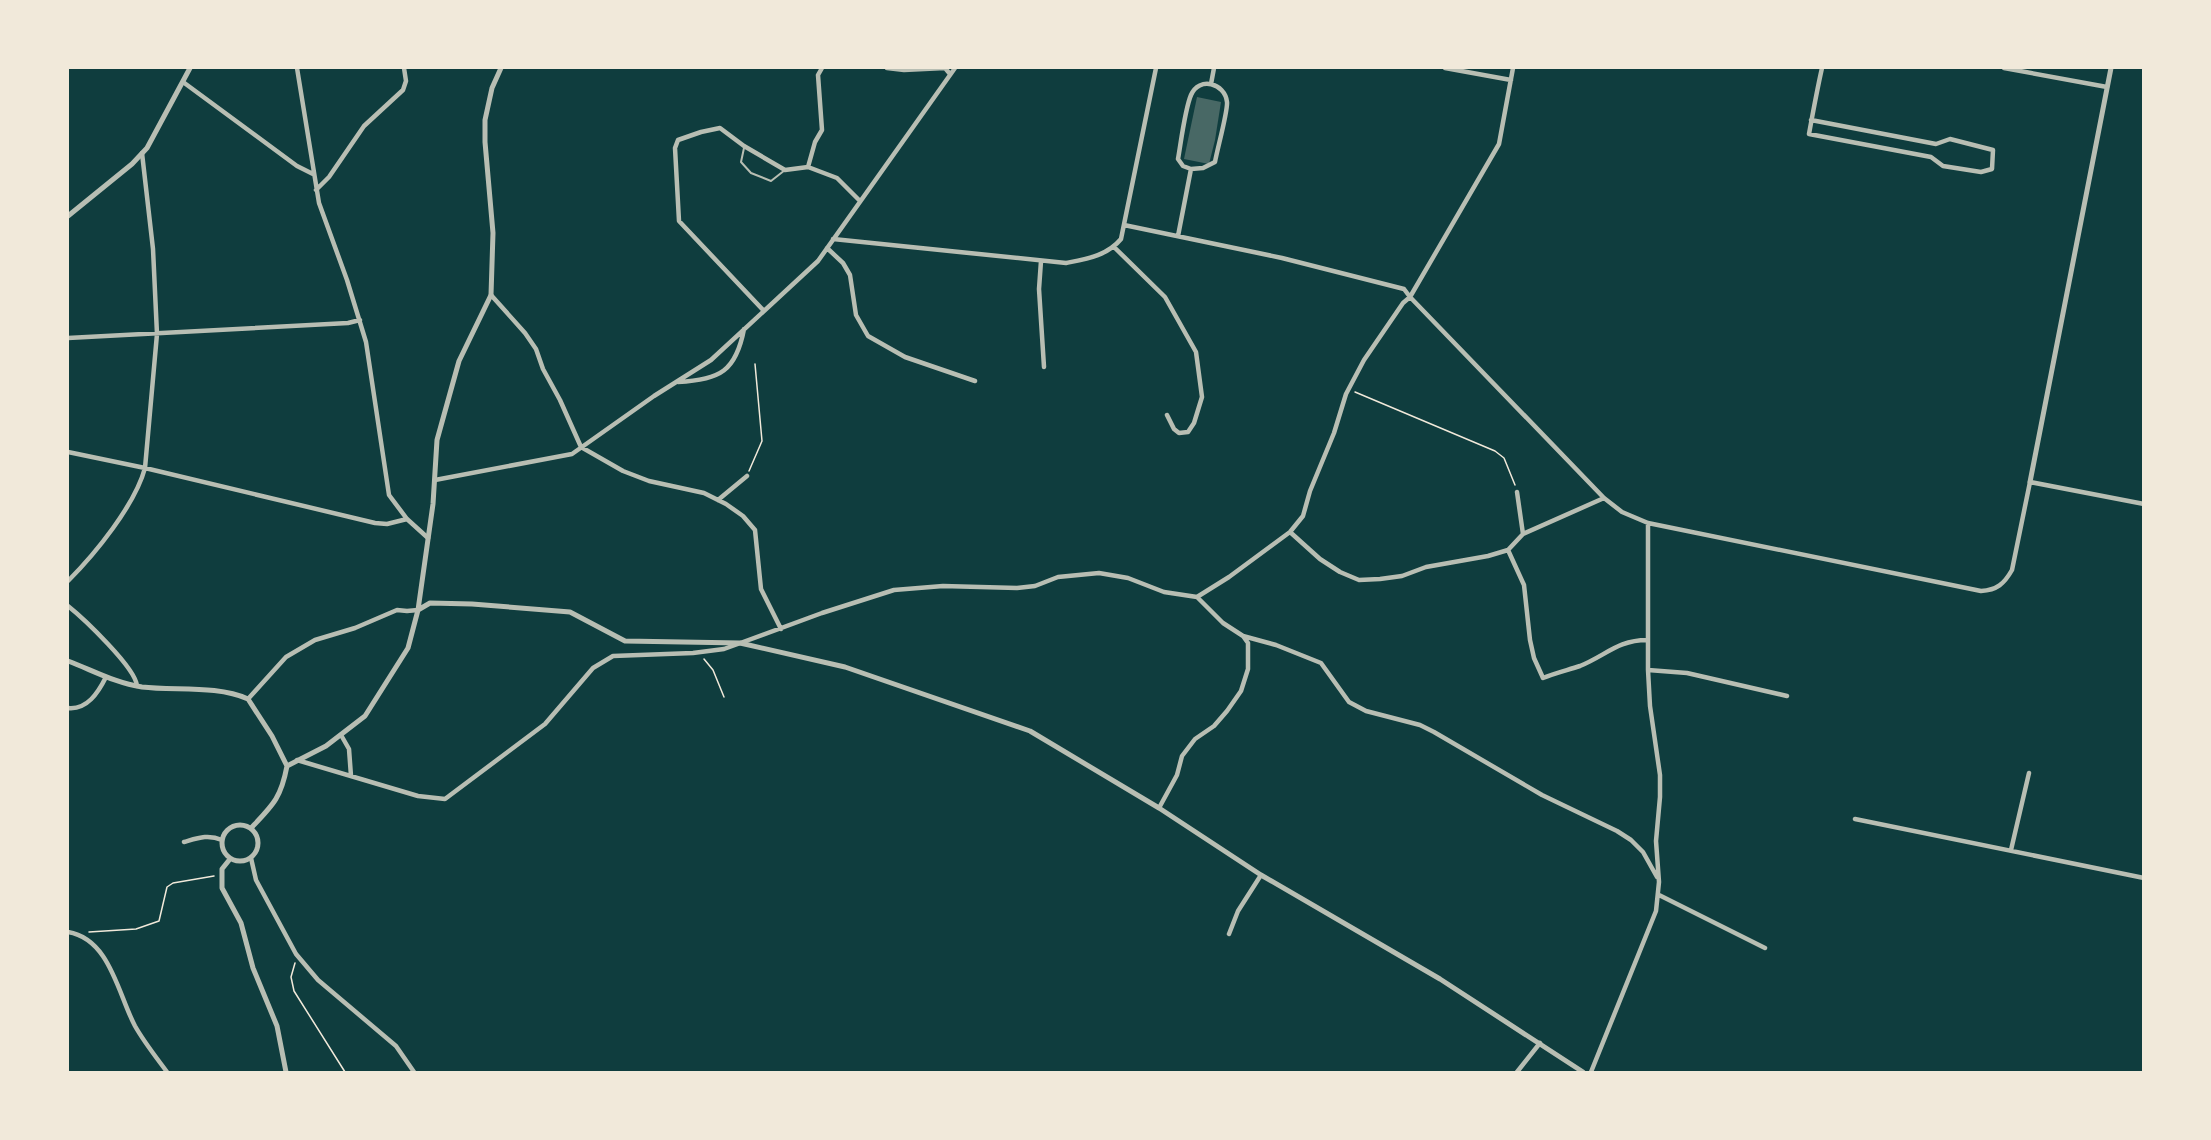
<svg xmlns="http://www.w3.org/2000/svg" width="2211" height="1140" font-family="'Titillium Web',sans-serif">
	<rect width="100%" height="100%" fill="#0f3d3e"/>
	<path fill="#486865" d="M1197,97l24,5 -6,38 -6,24 -25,-5z"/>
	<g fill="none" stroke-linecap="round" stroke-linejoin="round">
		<path stroke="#f1e9da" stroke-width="1.5" d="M1355,392l140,59 9,7 11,27
			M749,471l13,-30 -7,-77
			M704,659l9,11 11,27
			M89,932l47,-3 23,-8 8,-34 6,-4 41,-7
			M295,963l-4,14 3,14 51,81"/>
		<path stroke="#b8beb3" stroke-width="2" d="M744,148l-3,14 10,11 20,8 14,-11"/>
		<path stroke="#b8beb3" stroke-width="4.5" d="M297,68l22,135 28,77 19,62 23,153 18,24 21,19
			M822,68l-4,7 4,55 -7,12 -7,25 29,11 23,23
			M887,68l17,2 41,-2 5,6
			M1445,68l66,12
			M2004,68l103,19
			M183,82l114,84 16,8
			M1211,84l3,-16
			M1811,120l125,24 14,-5 43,11 -1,19 -11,3 -38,-6 -12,-9 -122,-23c4,-22 8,-44 13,-66
			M316,190l13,-13 35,-51 39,-36 3,-9 -2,-13
			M1124,225l158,33 122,31 6,8 194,201 18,14 26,11 333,68c16,-1 23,-7 31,-21l18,-88 114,22
			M1178,236l13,-67 -8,-3 -5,-7c3,-17 7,-50 13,-64 8,-19 34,-12 36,7 1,9 -10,48 -12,60l-12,6 -12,1
			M833,239l233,24c20,-4 41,-7 55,-24l35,-171
			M1114,247l51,50 31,55 6,45 -8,26 -6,9 -9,1 -5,-4 -7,-14
			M827,248l16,15 7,12 6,40 12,21 37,21 70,24
			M1041,261l-2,28 5,78
			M491,295l34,38 11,16 7,20 17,31 21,47 42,24 26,10 55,12 22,11 17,12 12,14 6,59 20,40
			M764,311l-85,-90 -4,-73 3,-8 23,-8 19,-4 24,18 41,24 23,-3
			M68,338l280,-15 12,-3
			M678,382c42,-2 58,-11 66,-53
			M68,452l77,16 230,55 12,1 20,-5
			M435,480l137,-26 82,-58 57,-36 107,-99 137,-193
			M1517,492l6,42
			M718,500l29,-24
			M1290,532l30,27 20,13 19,8 21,-1 22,-3 24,-9 62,-11 20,-6 15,-16 81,-36
			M1508,550l16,35 6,55 4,18 9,20c12,-5 25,-8 37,-12 25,-10 38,-26 67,-26
			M68,581c27,-27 67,-76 77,-113l12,-134 -4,-85 -11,-96
			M68,606c15,12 68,62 69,80
			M1243,636l33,9 45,18 28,39 17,9 54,14 14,7 108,63 75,36 14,9 12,12 14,25
			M1648,670l39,3 100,23
			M248,699l38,-42 29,-17 40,-12 42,-18 10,1 11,-1
			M68,708c19,2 30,-15 38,-31
			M341,735l8,14 2,27
			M297,760l121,36 27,3 100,-75 48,-56 20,-12 80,-3 31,-4 98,-36 72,-23 49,-4 74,2 18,-2 23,-9 41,-4 29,5 36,14 33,5 32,-20 61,-45 13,-16 7,-25 24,-58 12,-39 18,-34 39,-57 7,-6 89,-153 14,-76
			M1159,808l18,-33 5,-19 13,-17 19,-13 13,-15 14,-20 7,-22v-26l-5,-7 -20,-13 -26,-26
			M1855,819l289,59
			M184,842c14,-4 24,-8 38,-2
			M2011,850l18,-77
			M251,858l5,22 40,74 22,26 78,66 18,26
			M1659,895l106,53
			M68,932c42,7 50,62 67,94 9,16 21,31 32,46
			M1229,934l9,-23 23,-36
			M1517,1072l23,-29
			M1591,1072l65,-161 3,-29 -3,-41 4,-44v-22l-10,-69 -2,-36v-147"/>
		<path stroke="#b8beb3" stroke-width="5" d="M68,216l64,-52 15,-16 43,-80
			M2030,482l81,-414
			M418,610l12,-7 42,1 98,8 55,29 115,2 105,24 185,64 129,77 102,67 179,104 143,93
			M68,661c24,9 47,22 74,26 33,4 75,-2 106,12l24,37 15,30c-6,32 -14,39 -36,62
			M287,766l39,-20 39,-30 43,-68 10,-38 15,-106 4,-64 22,-79 32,-66 2,-62 -8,-91v-22l7,-32 9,-20
			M222 843a18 18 0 1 1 36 0a18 18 0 1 1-36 0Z
			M230,859l-8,10v19l19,35 12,45 24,58 9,46"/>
	</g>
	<rect width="2211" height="1140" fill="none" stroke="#f1e9da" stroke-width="138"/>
</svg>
